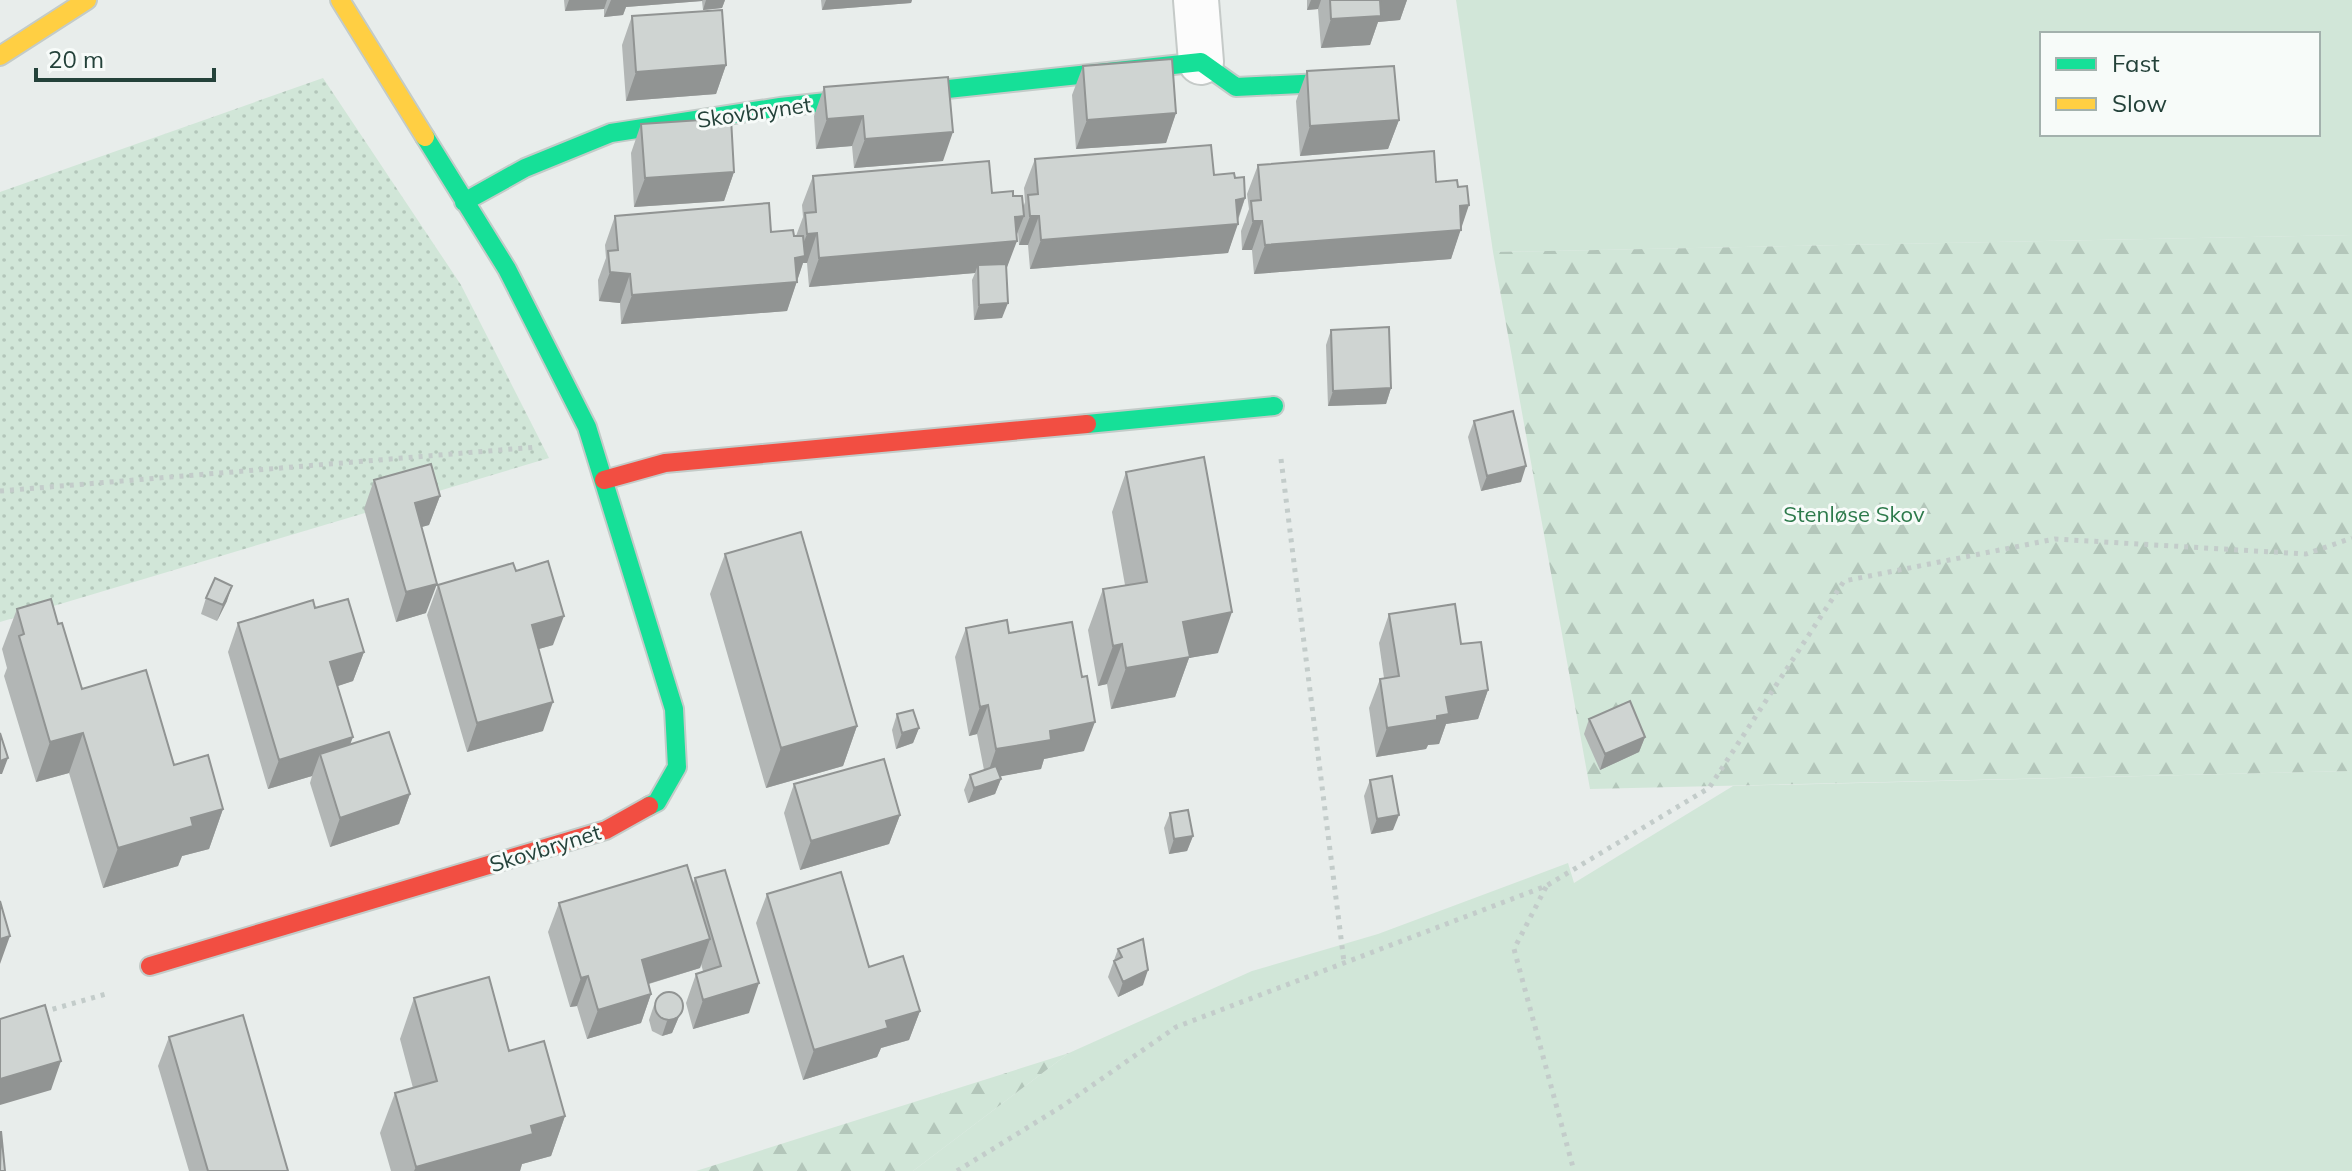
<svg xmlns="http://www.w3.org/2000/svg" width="2352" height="1171" font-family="Mulish,sans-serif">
	<defs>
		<pattern id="forest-firs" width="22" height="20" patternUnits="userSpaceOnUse" patternTransform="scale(2)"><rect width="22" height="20" fill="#d1e6d8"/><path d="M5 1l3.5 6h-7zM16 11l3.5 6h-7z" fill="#b3c6ba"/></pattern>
		<pattern id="park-dots" width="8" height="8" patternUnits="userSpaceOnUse" patternTransform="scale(2)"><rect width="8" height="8" fill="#d1e6d8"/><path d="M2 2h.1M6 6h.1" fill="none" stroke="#b3c6ba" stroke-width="1.8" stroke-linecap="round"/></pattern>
	</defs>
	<rect width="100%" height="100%" fill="#e8edeb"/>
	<path fill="#d1e6d8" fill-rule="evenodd" d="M1456,0h896v235l-859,17zM2042,34h276v100h-276z
		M2352,771v400h-1439l156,-118 183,-82 126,-37 190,-71 6,20 159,-97z"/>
	<path fill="url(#forest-firs)" d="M2352,235v536l-762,18 -97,-537z
		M1069,1053l-156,118h-217z"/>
	<path fill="url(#park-dots)" d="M323,78l138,207 88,173 -549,164v-430z"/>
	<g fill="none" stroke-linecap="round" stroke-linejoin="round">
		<defs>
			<path id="street" d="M1196,0l5,62"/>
			<path id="fast" d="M425,137l82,132 80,158 87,282 3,58 -20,35 -8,4
				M464,202l61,-34 86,-35 169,-26 421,-45 35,25 107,-5
				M1087,424l187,-18"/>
			<path id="slow" d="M340,0l85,137
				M0,56l87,-56"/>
			<path id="jam" d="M604,480l61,-17 422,-39
				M150,966l456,-136 43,-24"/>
		</defs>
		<use href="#street" stroke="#c5cac8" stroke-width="48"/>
		<use href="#fast" stroke="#c3cbc8" stroke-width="22"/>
		<use href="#slow" stroke="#c3cbc8" stroke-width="22"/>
		<use href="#jam" stroke="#c3cbc8" stroke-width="22"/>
		<path stroke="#c3ccca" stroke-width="5" stroke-dasharray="4 6" stroke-linecap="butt" d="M1281,459l63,503
			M0,491l537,-44
			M1546,887l-32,62 60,222
			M43,1012l63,-18
			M957,1171l107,-66 112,-78 370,-141 163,-98 135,-207 211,-42 251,15 46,-16"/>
		<use href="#street" stroke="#fcfcfc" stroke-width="44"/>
		<use href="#fast" stroke="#16e098" stroke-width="18"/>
		<use href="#slow" stroke="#ffcf43" stroke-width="18"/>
		<use href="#jam" stroke="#f24e42" stroke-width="18"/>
	</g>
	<path fill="#b2b6b5" d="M564,0h161l-3,8 -19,2 -1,-9 -76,6 -3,8 -19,2v-8l-39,2z
		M821,0h91l-1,3 -89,7z
		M1307,0h100l-7,20 -22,2 -8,23 -49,3 -3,-39 -11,1z
		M632,16l94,49 -10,29 -90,7 -4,-56z
		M1083,66l93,47 -10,30 -90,6 -4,-54z
		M1307,71l92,49 -11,29 -88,7 -4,-55z
		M824,87l119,74 -89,7 -2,-22 -36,3 -2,-33z
		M641,124l93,48 -10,29 -90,6 -3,-54z
		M1035,159l179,16 21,3 10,20 -17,55 -198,16 -2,-24h-9l-1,-13 -12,38 -4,48 -28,2 -2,-40 3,-7 -166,14 -2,-24h-4l-16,48 -166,13 -1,-21 -21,-2 -1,-21 8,-22 -1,-13 10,-29 181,20 7,-19 -1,-12 11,-29 179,17 21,3 10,12 2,-6 -1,-14z
		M1258,165l178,17 25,45 -10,32 -197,15 -2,-24h-10l-1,-19 8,-22 -2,-15z
		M1331,330l60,58 -5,16 -58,2 -2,-61z
		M1474,421l47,61 -40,9 -13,-54z
		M1126,472l92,181 -29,5 -14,39 -64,12 -4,-25 -9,2 -10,-56 15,-41 22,-4 -13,-73z
		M374,480l66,16 -11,29 -8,2 5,86 -30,9 -32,-113z
		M725,554l132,172 -14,40 -77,22 -56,-194z
		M516,571l37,74 -14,4 4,82 -76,21 -40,-137 11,-30z
		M206,598l21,3 -10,20 -16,-7z
		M315,608l49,44 -11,29 -16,5 13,58 60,50 -11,30 -69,23 -20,-64 2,-7 -44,13 -40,-137 10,-29z
		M17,609l41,15 24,65 92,76 49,44 -14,40 -27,7 -4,10 -75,22 -34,-115 -33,9 -32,-106 3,-8 -5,-19z
		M1389,614l72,30 27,46 -10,29 -32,5 -7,20 -11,1 -2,4 -50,8 -7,-49 11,-29 4,-1 -5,-35z
		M966,628l43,5 75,118 -40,8 -3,10 -41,7 1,3 -6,15 -27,9 -4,-13 6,-15 14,-5 -7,-36 -8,2 -14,-79z
		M897,714l22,14 -6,15 -17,6 -4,-19z
		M1589,719l56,18 -6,15 -39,18 -16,-36z
		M1370,780l23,50 -22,4 -7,-38z
		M794,784l106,31 -11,29 -89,26 -16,-57z
		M1170,813l23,23 -6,15 -18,3 -5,-26z
		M695,878l54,135 -56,16 -7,-26 10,-29 7,-3 -2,-7 -1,4 -51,16 2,10 -10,29 -54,16 -10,-33 -7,1 -22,-75 11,-29 134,-20z
		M767,894l102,73 51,44 -11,29 -28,8 -4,9 -74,23 -47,-157z
		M1118,949l25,36 -25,12 -10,-20z
		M414,998l95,53 56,65 -14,40 -29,8 -2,7h-129l-11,-38 15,-40 18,-5 -13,-49z
		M654,1005l29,2 -11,26 -10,3 -10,-5 -3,-11z
		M169,1037l119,134h-99l-31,-105z"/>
	<path fill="#919493" d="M569,0h38l-3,9 -39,2z
		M611,0h92l-1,1 -76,6 -3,8 -19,2z
		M706,0h19l-3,8 -19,2z
		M826,0h86l-1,3 -89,7z
		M1311,0h10l-3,9 -11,1z
		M1377,0h30l-7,20 -22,2 -8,23 -49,3 10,-29z
		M726,65l-10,29 -90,7 10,-29z
		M1176,113l-10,30 -90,6 11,-29z
		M863,116l-11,30 -36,3 11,-30z
		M1399,120l-11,29 -88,7 10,-30z
		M953,132l-10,29 -89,7 11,-29z
		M734,172l-10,29 -90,6 11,-29z
		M1245,198l-9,26h2l-10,29 -198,16 11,-29z
		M1469,205l-18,54 -197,15 11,-29 195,-39z
		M1024,216l-10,25h3l-11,29 -28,-5 -3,8 -166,14 10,-29 196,-41z
		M1030,216h9l-11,29h-9z
		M1253,221h9l-10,29h-10z
		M817,233l-10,30h-4l-16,48 -166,13 11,-29 166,-38 9,-23z
		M610,272l20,2 -10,29 -21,-2z
		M1008,303l-6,15 -28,2 5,-15z
		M1391,388l-5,16 -58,2 5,-15z
		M1526,466l-5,16 -40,9 6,-15z
		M440,496l-11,29 -25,7 11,-29z
		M437,584l-11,29 -30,9 10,-30z
		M232,586l-5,15 -10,20 6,-16z
		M1232,612l-14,41 -29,5 -14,39 -64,12 15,-41 57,-46z
		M564,616l-11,29 -32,9 11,-29z
		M1122,644l-15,40 -9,2 15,-40z
		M364,652l-11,29 -33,11 10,-30z
		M1488,690l-10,29 -32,5 -7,20 -11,1 -2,4 -50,8 11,-29 59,-31z
		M553,702l-10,29 -76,21 10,-29z
		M988,705l-11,29 -8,2 11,-29z
		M1095,722l-11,29 -40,8 -3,10 -55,10 10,-30 54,-18z
		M857,726l-14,40 -77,22 15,-40z
		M919,728l-6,15 -17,6 6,-16z
		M83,733l-14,40 -33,9 14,-40z
		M353,737l-11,29 -22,-12 -8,22 -44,13 11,-29z
		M1645,737l-6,15 -39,18 5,-16z
		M8,758l-6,16h-2v-13z
		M1001,779l-6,15 -27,9 6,-15z
		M410,794l-11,30 -69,23 10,-29z
		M223,809l-14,40 -27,7 -4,10 -75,22 15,-40 73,-30z
		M900,815l-11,29 -89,26 11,-29z
		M1399,815l-6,15 -22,4 6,-15z
		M1193,836l-6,15 -18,3 5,-15z
		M10,936l-10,28v-25z
		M710,939l-10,29 -69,21 11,-29z
		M1148,970l-5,15 -25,12 5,-15z
		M588,976l-11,30 -7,1 11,-29z
		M759,983l-10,30 -56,16 10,-29z
		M651,994l-10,29 -54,16 11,-29z
		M683,1007l-11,26 -10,3 5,-15z
		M920,1011l-11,29 -28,8 -4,9 -74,23 11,-30 72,-29z
		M61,1061l-10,29 -51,15v-26z
		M565,1116l-14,40 -29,8 -2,7h-106l2,-4 115,-41z"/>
	<path fill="#cfd4d2" stroke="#919493" stroke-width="2" d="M1330,0h50l1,16 -50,3z
		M722,10l4,55 -90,7 -4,-56z
		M1172,59l4,54 -89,7 -4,-54z
		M1394,66l5,54 -89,6 -3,-55z
		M948,77l5,55 -88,7 -2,-23 -36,3 -3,-32z
		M731,118l3,54 -89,6 -4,-54z
		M1211,145l3,30 20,-2 1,5 9,-1 1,21 -9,2 2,24 -197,16 -2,-24h-9l-2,-21 10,-1 -3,-35z
		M1434,151l2,31 21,-2 1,7 9,-1 2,19 -9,1 1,24 -196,15 -3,-24h-9l-2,-20 10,-1 -3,-35z
		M989,161l3,32 21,-2v5h9l2,20 -9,1 2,24 -198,17 -2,-25 -10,1 -2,-21 11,-1 -3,-36z
		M769,203l2,29 22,-2 1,6h9l2,20 -10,2 2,24 -165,13 -2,-21 -20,-2 -2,-21 10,-1 -3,-34z
		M1006,264l2,39 -29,2 -1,-40z
		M1389,327l2,61 -58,3 -2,-61z
		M1513,411l13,55 -39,10 -13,-55z
		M1204,457l28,155 -49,10 7,35 -64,11 -4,-24 -9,2 -10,-57 44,-7 -21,-110z
		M431,464l9,32 -25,7 22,81 -31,8 -32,-112z
		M801,532l56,194 -76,22 -56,-194z
		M548,561l16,55 -32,9 21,77 -76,21 -39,-138 75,-22 3,8z
		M215,578l17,8 -9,19 -17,-7z
		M51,599l7,25 4,-1 20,66 64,-19 28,95 34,-10 15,54 -32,9 2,8 -75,22 -35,-115 -33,9 -31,-106 5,-2 -7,-25z
		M348,599l16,53 -34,10 23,75 -74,23 -41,-137 75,-23 2,8z
		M1455,604l6,40 20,-2 7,48 -42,7 3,17 -12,2v4l-50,8 -7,-49 19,-3 -10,-62z
		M1007,620l2,13 63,-11 10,55 5,-1 8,46 -45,9 1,9 -55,9 -8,-44 -8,2 -14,-79z
		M1630,701l15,36 -40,17 -16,-35z
		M913,710l6,18 -17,5 -5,-19z
		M389,732l21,62 -70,24 -20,-64z
		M0,733l8,25 -8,3z
		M884,759l16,56 -89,26 -17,-57z
		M996,766l5,13 -27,9 -4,-13z
		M1392,776l7,39 -22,4 -7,-39z
		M1188,810l5,26 -19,3 -4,-26z
		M687,865l23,74 -68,21 9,34 -53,16 -10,-34 -7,2 -22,-75z
		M725,870l34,113 -56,17 -7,-26 25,-8 -26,-88z
		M841,872l28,95 34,-11 17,55 -34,10 2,7 -74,22 -47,-156z
		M0,901l10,35 -10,3z
		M1143,939l5,31 -25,12 -9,-21 8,-4 -4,-8z
		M489,977l20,74 35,-10 21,75 -34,10 2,8 -117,33 -21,-74 42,-12 -23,-83z
		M655 1006a14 14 0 1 1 28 0a14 14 0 1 1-28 0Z
		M45,1005l16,56 -61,18v-60z
		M243,1015l45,156h-80l-39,-134z
		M1,1131l4,40h-5z"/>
	<g text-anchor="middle" stroke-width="6" stroke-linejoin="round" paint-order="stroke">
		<g font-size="22" fill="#24423a" stroke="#f7fbf9">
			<text transform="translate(754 112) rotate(-8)" y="8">Skovbrynet</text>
			<text transform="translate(545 848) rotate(-17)" y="8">Skovbrynet</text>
		</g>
		<g font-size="22" fill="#2d7a4b" stroke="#f7fbf9">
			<text x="1854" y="522">Stenløse Skov</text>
		</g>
	</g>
	<rect x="2040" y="32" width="280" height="104" fill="#f7fbf9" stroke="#a3b1ad" stroke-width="2"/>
	<rect x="2056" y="58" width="40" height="12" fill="#16e098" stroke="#a3b1ad" stroke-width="2"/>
	<text x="2112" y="72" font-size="24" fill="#24423a">Fast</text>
	<rect x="2056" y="98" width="40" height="12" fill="#ffcf43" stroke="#a3b1ad" stroke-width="2"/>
	<text x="2112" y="112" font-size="24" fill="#24423a">Slow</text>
	<path d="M36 68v12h178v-12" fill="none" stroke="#24423a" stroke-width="4"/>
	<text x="48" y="68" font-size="24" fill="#24423a" stroke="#f7fbf9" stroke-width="6" paint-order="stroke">20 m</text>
</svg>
